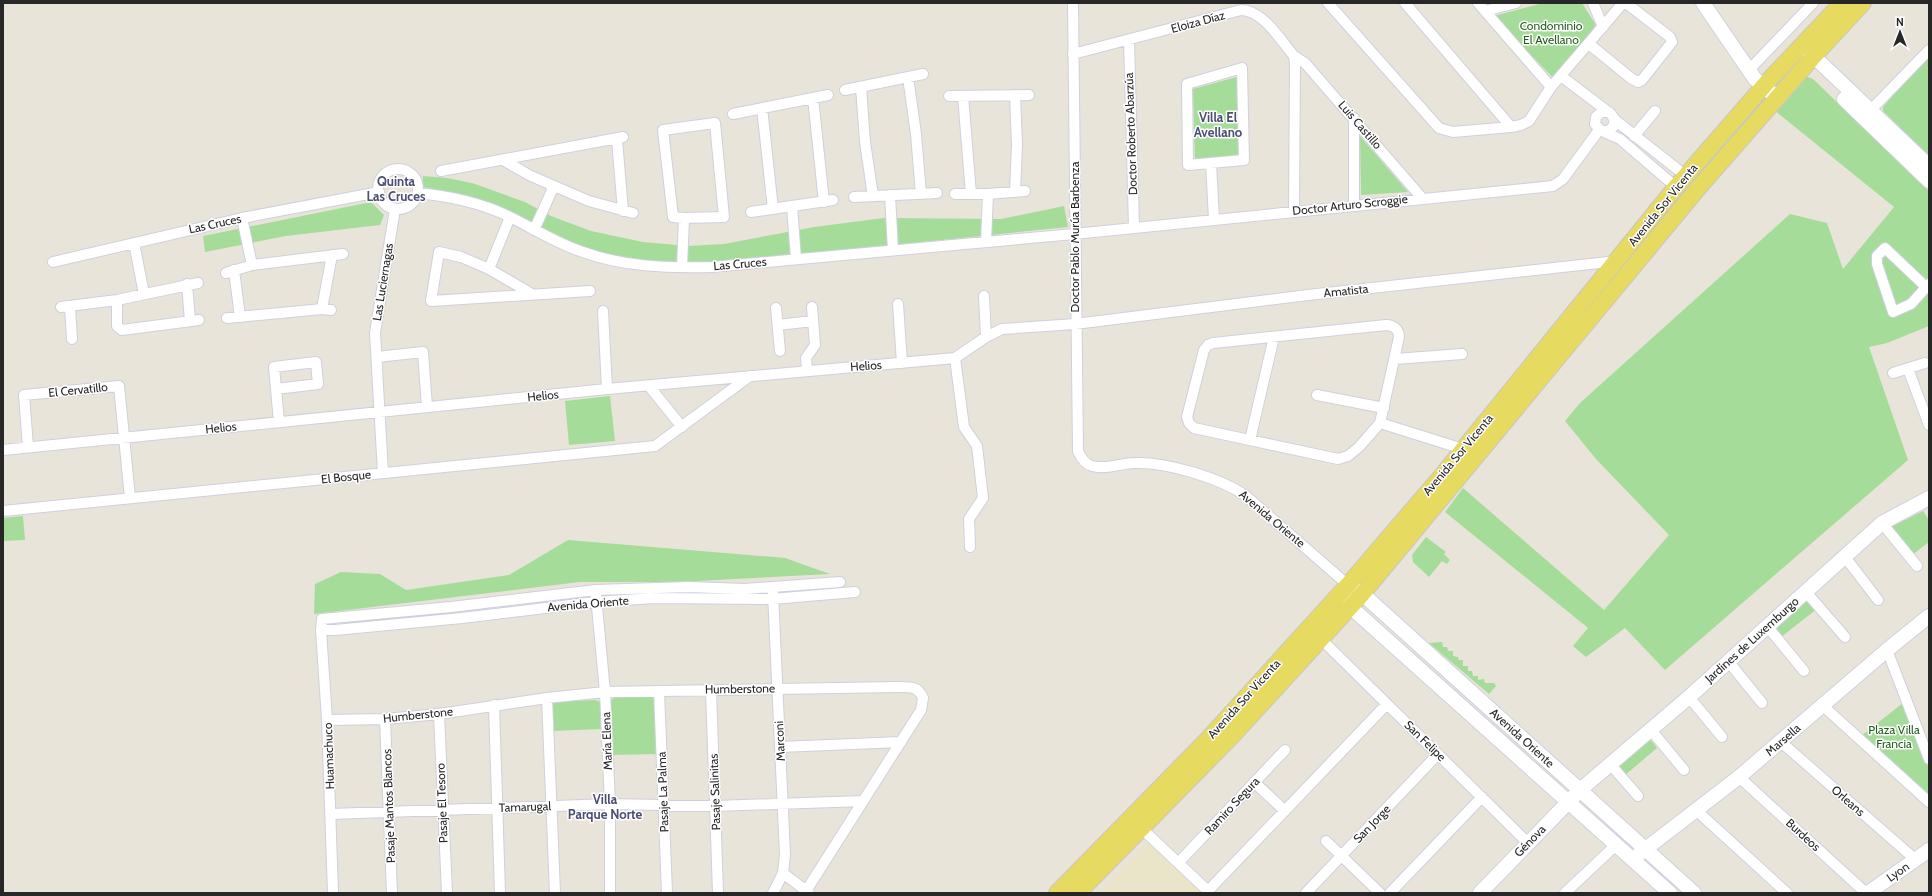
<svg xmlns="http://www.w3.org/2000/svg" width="1932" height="896" font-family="Cabin,sans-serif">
	<rect width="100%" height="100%" fill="#e9e4d9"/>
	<path fill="#eae4c9" d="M1151,841l52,52h-104z"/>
	<path fill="#a6dc99" d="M1543,3h39l14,22 -43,53 -59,-62z
		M1929,55v101l-46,-45v-4z
		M1240,76l1,82 -46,4 -2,-73z
		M1805,76l8,3 116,112v135l-42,17 -18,4 39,113 -243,210 -40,-42 -39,29 -13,-11 15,-18 -143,-116 18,-24 141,122 65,-75 -73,-76 -31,-38 15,-18 210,-189 37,9 16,46 51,-62 -120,-97z
		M1360,136l48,56 -47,3z
		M423,176l24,2 25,5 53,19 26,14 40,15 52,11 45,4 36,-2 90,-17 70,-9 117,1 63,-13 4,21 -339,35 -63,3 -67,-11 -43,-18 -61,-31 -22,-8 -50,-10z
		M371,202l13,13 -4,10 -94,11 -81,16 -2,-16z
		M610,396l5,45 -46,4 -4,-44z
		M1923,511l6,9v22l-17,13 -23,-27z
		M23,516l2,24 -22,1v-23z
		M1426,537l20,15 -2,2 6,6 -3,4 -5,-3 -13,16 -16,-15 -1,-7z
		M568,540l217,18 45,16 -152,8h-98l-266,32 1,-30 26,-12 39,2 26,16 103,-15z
		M1806,596l11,13 -36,28 -10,-12z
		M1442,642l1,5h4l1,4h5v5l5,1 1,3h4v6h5v5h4l1,5h5v4l6,-1 1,4h9l2,3 -7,8 -60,-51z
		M657,696l1,58 -47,1 -2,-52 5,-6z
		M595,700l5,2 1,27 -49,2 -2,-29z
		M1903,703l26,66v28l-68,-61z
		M1646,734l11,14 -33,28 -9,-12z"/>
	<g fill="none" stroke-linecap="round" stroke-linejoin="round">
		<defs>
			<path id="street" d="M1073,3l5,448c3,7 7,13 14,15 14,4 29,-3 43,-3 32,-1 85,15 111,33l102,89
				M1328,3l111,125 14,4 58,-5 10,-2 8,-4 22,-34 72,-84
				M1405,3l106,124
				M1478,3l73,84
				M1593,3l10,24
				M1485,11l31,-8
				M1129,40l5,187
				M1589,44l43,35 6,3 4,-2 30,-38 -2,-5 -44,-34
				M1073,54l168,-44c22,0 40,31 53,46l1,7 -1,148
				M1294,56l11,7 117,135
				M1242,68l2,92 -56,5 -1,-81z
				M1749,70l64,-67
				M1561,76l50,38 4,6 -2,7 -5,4h-7l-6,-7 1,-7 5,-5h8
				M908,77l8,57 5,60
				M861,87l4,55 8,54
				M845,90l78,-16
				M1015,95l2,50 -2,47
				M949,96l80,-1
				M963,96l8,98
				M813,98l11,104
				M762,108l11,101
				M733,114l95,-19
				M1866,115l63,-65
				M1615,120l71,56
				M1604,132l16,7 56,48
				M1634,136l21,-25
				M617,140l6,71
				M503,160l26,15 25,11
				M1211,163l3,56
				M378 189a20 20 0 1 1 40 0a20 20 0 1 1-40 0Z
				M441,171l182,-34
				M418,193c31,3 60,9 88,22 25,12 48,27 74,36 43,16 87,17 132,16l362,-33 479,-48 10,-7 36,-49
				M955,194h33l37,-3
				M890,195l3,55
				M854,197l83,-4
				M1354,205v-87
				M792,206l4,53
				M751,212l82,-12
				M510,217l-21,52 -28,-12 -22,-5 -8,49 159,-10
				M242,218l10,47
				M534,230l20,-44 35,15 44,12
				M986,241l2,-47
				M134,243l10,51
				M53,262l189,-44 137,-26
				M682,267l2,-49 40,-1 -9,-94 -52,7 10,87 11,1
				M489,269l43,25
				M234,270l6,47
				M226,273l26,-8 91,-11
				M187,284l3,37
				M1926,287l-41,-39 -8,8v8l16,48 18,-8 18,-20
				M984,296l2,41
				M117,300v26l5,4 77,-10
				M898,304l4,59
				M61,307l56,-7 81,-17
				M70,307l2,32
				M776,308l4,43
				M322,309l10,-54
				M603,311l4,78
				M227,318l95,-9 9,1
				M778,325l35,-4
				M1386,325c8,0 13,5 13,12l-19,86 -21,24 -11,9 -10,3 -144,-31 -5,-5 -2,-6 17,-67 4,-5 5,-2z
				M377,357l46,-5 4,55
				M955,358l9,69 13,19 6,52 -14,21 1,28
				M1395,359l67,-5
				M1908,369l21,56
				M807,370l-1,-12 9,-13 -3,-38
				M1893,373l32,-10
				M649,386l33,41
				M276,389l42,-5 -2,-22 -42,5 5,55
				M1317,395l67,13
				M1380,423l83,26
				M1250,440l24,-103
				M28,447l-4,-52 95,-9 11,112
				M3,450l604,-61 348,-31 31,-21 16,-8 73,-5 233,-29 309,-34
				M383,473l-8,-140 20,-124
				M3,511l652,-65 95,-70
				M1882,523l35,43
				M1845,557l33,43
				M1806,592l39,45
				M773,593l12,262 -2,18 -10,20
				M596,596l9,96 5,112v89
				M1767,626l37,45
				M321,630h14l127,-12 133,-16 59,-4 118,1 83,-7
				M1321,639l207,204
				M1887,650l42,109
				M1728,661l34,42
				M711,690l7,203
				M659,691l8,202
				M1689,697l33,40
				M547,698l8,195
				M494,705l6,188
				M1822,705l107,97
				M439,714l8,179
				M385,719l7,174
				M327,720l58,-1 54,-5 108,-16 58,-6 293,-5c12,0 20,-1 25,11l-2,12 -115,181
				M1651,730l33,40
				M1781,742l135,118
				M780,747l121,-5
				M1610,764l28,32
				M1739,777l127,116
				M1254,782l31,29
				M1697,811l90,82
				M331,814l279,-10 105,2 148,-5
				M1138,825l70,66
				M1326,841l54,52
				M1179,862l106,-112
				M783,873l26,20
				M333,893l-6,-173 -6,-90 1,-11 129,-12 145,-17 92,-3 57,2 95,-7
				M1206,893l181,-189
				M1306,893l132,-139
				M1390,893l92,-96
				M1565,893l51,-48"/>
			<path id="secondary" d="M1703,3l52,76 22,19
				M1806,49l123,117
				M1844,99l85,82
				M1353,588l14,10 327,295
				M1349,596l1,11 5,4 315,282
				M1639,854l100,-77 148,-127 42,-34
				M1480,893l100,-103 109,-93 193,-174 47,-25
				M1868,893l61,-43"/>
			<path id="primary" d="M1057,893l150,-153 141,-155 96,-112 232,-286 93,-107 73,-77
				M1078,893l155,-158 129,-141 338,-408 113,-129 50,-54"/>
		</defs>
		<use href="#street" stroke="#cfd0df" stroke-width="12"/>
		<use href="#secondary" stroke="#cfd0df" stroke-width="16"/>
		<use href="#primary" stroke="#c7c7c7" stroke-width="18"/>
		<use href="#street" stroke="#fff" stroke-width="10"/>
		<use href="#secondary" stroke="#fff" stroke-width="14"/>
		<use href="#primary" stroke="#e6da61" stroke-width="16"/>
	</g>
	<g text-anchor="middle" stroke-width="3" stroke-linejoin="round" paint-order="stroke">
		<g font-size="12" fill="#272727" stroke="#fff">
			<text transform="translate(1198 22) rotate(-15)" y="4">Eloiza Díaz</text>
			<text transform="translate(1360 125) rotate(49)" y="4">Luis Castillo</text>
			<text transform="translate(1131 134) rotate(-92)" y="4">Doctor Roberto Abarzúa</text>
			<text transform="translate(1350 205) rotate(-6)" y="4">Doctor Arturo Scroggie</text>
			<text transform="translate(1663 205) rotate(-51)" y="4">Avenida Sor Vicenta</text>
			<text transform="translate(215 224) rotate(-12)" y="4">Las Cruces</text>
			<text transform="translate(1075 237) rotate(-90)" y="4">Doctor Pablo Murúa Barbenza</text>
			<text transform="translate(740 264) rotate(-5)" y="4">Las Cruces</text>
			<text transform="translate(383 282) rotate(-81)" y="4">Las Luciernagas</text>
			<text transform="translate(1346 291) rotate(-6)" y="4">Amatista</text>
			<text transform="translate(866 366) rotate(-4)" y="4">Helios</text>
			<text transform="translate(78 390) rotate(-6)" y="4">El Cervatillo</text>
			<text transform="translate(543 396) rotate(-6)" y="4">Helios</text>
			<text transform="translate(221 428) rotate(-6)" y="4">Helios</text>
			<text transform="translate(1458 455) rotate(-50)" y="4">Avenida Sor Vicenta</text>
			<text transform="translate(346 477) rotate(-6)" y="4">El Bosque</text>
			<text transform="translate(1272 519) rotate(40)" y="4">Avenida Oriente</text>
			<text transform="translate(588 604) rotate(-5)" y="4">Avenida Oriente</text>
			<text transform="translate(1752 640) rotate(-42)" y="4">Jardines de Luxemburgo</text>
			<text transform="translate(740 689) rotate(-1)" y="4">Humberstone</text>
			<text transform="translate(1244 699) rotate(-48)" y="4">Avenida Sor Vicenta</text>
			<text transform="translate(418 715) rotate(-6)" y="4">Humberstone</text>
			<text transform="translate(1522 738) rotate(42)" y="4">Avenida Oriente</text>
			<text transform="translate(1783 740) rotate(-41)" y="4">Marsella</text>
			<text transform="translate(607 741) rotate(-92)" y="4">María Elena</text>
			<text transform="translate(780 741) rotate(-93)" y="4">Marconi</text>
			<text transform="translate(1425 741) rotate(44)" y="4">San Felipe</text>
			<text transform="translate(329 756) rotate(-92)" y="4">Huamachuco</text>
			<text transform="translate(663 792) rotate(-92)" y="4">Pasaje La Palma</text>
			<text transform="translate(715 792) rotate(-92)" y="4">Pasaje Salinitas</text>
			<text transform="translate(1848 801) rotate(41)" y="4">Orleans</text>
			<text transform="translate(442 803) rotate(-92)" y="4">Pasaje El Tesoro</text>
			<text transform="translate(389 806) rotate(-92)" y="4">Pasaje Mantos Blancos</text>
			<text transform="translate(1232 806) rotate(-47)" y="4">Ramiro Segura</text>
			<text transform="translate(525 807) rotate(-2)" y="4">Tamarugal</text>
			<text transform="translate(1372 824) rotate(-46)" y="4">San Jorge</text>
			<text transform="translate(1803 835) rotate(42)" y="4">Burdeos</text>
			<text transform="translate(1530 841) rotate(-46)" y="4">Génova</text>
			<text transform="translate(1898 872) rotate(-35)" y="4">Lyon</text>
		</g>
		<g font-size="12" fill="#225d1e" stroke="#fff">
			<text x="1551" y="30">Condominio<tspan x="1551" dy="14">El Avellano</tspan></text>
			<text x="1894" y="734">Plaza Villa<tspan x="1894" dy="14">Francia</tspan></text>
		</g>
		<g font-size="13" font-weight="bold" fill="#4b4d74" stroke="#fff">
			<text x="1218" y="122">Villa El<tspan x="1218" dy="15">Avellano</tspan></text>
			<text x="396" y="186">Quinta<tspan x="396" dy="15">Las Cruces</tspan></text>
			<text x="605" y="804">Villa<tspan x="605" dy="15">Parque Norte</tspan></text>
		</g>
	</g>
	<rect width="1932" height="896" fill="none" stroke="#272727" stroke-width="8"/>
	<g transform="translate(1900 32)" stroke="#ffffff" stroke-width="3" paint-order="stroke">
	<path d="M0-3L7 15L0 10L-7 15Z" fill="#272727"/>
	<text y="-6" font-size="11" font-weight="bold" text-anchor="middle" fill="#272727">N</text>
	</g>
</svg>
